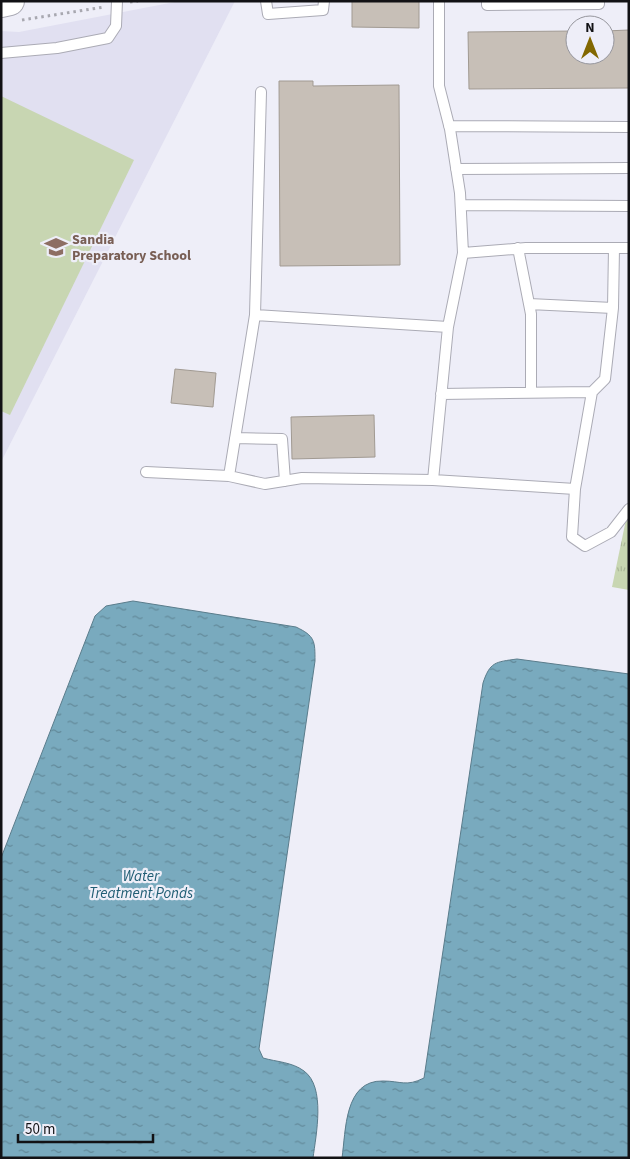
<svg xmlns="http://www.w3.org/2000/svg" width="630" height="1159" font-family="'Source Sans 3',sans-serif">
	<defs>
		<pattern id="grass-tufts" width="24" height="20" patternUnits="userSpaceOnUse" patternTransform="scale(1.25)"><rect width="24" height="20" fill="#c8d6b2"/><path d="M3 7l-1-3M5 7V3M7 7l1-3M15 17l-1-3M17 17v-4M19 17l1-3" fill="none" stroke="#abb798"/></pattern>
		<pattern id="water-ripples" width="26" height="14" patternUnits="userSpaceOnUse" patternTransform="scale(1.25)"><rect width="26" height="14" fill="#79aabe"/><path d="M2 4q2-2 4 0t4 0M15 11q2-2 4 0t4 0" fill="none" stroke="#628999"/></pattern>
	</defs>
	<rect width="100%" height="100%" fill="#eeeef8"/>
	<path fill="#e1e0f1" d="M180,1h55l-234,461v-431l18,1z"/>
	<path fill="url(#grass-tufts)" d="M629,505v85l-17,-3z"/>
	<path fill="#c8d6b2" d="M1,96l133,64 -124,255 -9,-4z"/>
	<path fill="url(#water-ripples)" stroke="#5a7c8b" d="M133,601l163,26c19,9 19,14 19,34l-56,388 4,9c14,4 29,4 41,13 22,16 12,64 9,87h-312v-300l94,-242 11,-10z
		M517,659l112,15v484h-287c4,-27 2,-78 41,-77 18,0 23,6 41,-3l59,-395c7,-21 12,-21 34,-24z"/>
	<path fill="#c7bfb7" stroke="#a19a92" d="M352,1h67v27l-67,-1z
		M629,30v58l-160,1 -1,-57 107,-1v24h30v-24z
		M279,81h34v5l86,-1 1,180 -120,1z
		M175,369l41,4 -3,34 -42,-4z
		M374,415l1,42 -83,2 -1,-42z"/>
	<g fill="none" stroke-linecap="round" stroke-linejoin="round">
		<defs>
			<path id="lane" d="M266,1l2,13 55,-4 1,-9
				M439,1v85l11,43 10,64 3,60 -15,74 -15,153 142,9
				M487,1v4l112,-1v-3
				M1,53l56,-5 51,-10 8,-12 1,-25
				M449,126l180,1
				M456,169l173,-1
				M461,205l168,1
				M518,248l13,66v78
				M629,248h-15l-1,60 -8,71 -13,13 -17,97 -3,48 13,9 26,-14 18,-23
				M463,253l63,-5h88
				M529,304l84,4
				M255,315l6,-223
				M441,394l151,-2
				M235,438l47,1 3,42
				M146,472l83,4
				M433,480l-131,-2 -37,6 -36,-8 26,-161 193,12"/>
			<path id="secondary" d="M1,3l9,-2"/>
		</defs>
		<use href="#lane" stroke="#ababb5" stroke-width="12"/>
		<use href="#secondary" stroke="#ababb5" stroke-width="30"/>
		<path stroke="#a8a8b0" stroke-width="3" stroke-dasharray="2.5 4" stroke-linecap="butt" d="M130,2l8,-1
			M22,20l82,-13"/>
		<use href="#lane" stroke="#fff" stroke-width="10"/>
		<use href="#secondary" stroke="#fff" stroke-width="28"/>
	</g>
	<defs>
		<symbol id="school-bare" viewBox="-9 -9 18 18"><path d="M0-5L7-2L0 1L-7-2ZM-4 1L0 2.5L4 1V4Q0 6-4 4Z" fill="#8d6e63" stroke="#eeeef8" stroke-width="2.5" paint-order="stroke"/></symbol>
	</defs>
	<g fill-rule="evenodd">
		<use href="#school-bare" x="40" y="231" width="32" height="32"/>
	</g>
	<g text-anchor="middle" stroke-width="4.5" stroke-linejoin="round" paint-order="stroke">
		<g font-size="14" font-weight="bold" fill="#785e54" stroke="#eeeef8" text-anchor="start">
			<text x="72" y="244">Sandia<tspan x="72" dy="16">Preparatory School</tspan></text>
		</g>
		<g font-size="15" font-style="italic" fill="#205d74" stroke="#eeeef8">
			<text x="141" y="881">Water<tspan x="141" dy="17">Treatment Ponds</tspan></text>
		</g>
	</g>
	<rect width="630" height="1159" fill="none" stroke="#121215" stroke-width="5"/>
	<g transform="translate(590 40)"><circle r="24" fill="#eeeef8" stroke="#96969d"/>
	<path d="M0-4L9 19L0 12L-9 19Z" fill="#836801"/>
	<text y="-8" font-size="14" font-weight="bold" text-anchor="middle" fill="#121215">N</text>
	</g>
	<path d="M18 1134v8h135v-8" fill="none" stroke="#121215" stroke-width="2.5"/>
	<text x="25" y="1134" font-size="15" fill="#121215" stroke="#eeeef8" stroke-width="4" paint-order="stroke">50 m</text>
</svg>
